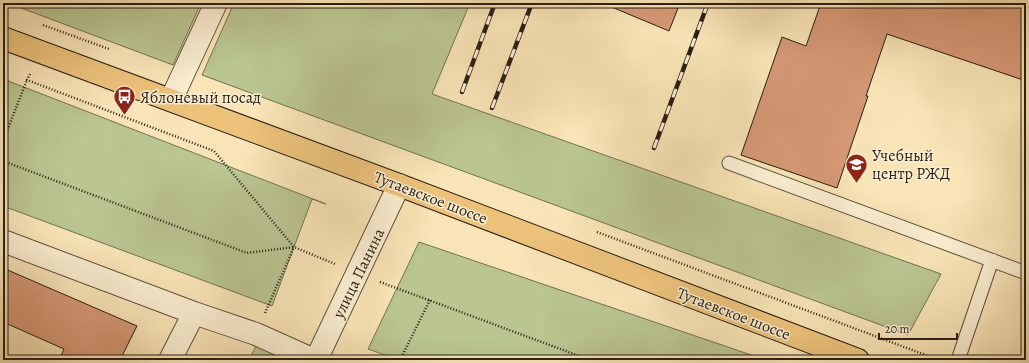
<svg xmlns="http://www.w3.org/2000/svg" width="1029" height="363" font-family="Alegreya,serif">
	<rect width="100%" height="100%" fill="#f8e4b6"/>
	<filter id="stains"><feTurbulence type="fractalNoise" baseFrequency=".005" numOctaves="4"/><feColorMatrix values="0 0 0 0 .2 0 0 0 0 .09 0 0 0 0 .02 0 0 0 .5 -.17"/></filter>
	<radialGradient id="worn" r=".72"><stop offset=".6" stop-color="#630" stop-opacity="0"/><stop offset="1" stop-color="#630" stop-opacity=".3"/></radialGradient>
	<path fill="#bac590" stroke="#717252" d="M8,3h193l-28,62z
		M234,3h236l-38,91 509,180 -33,61 -706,-260z
		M3,79l323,125 -14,-5 -40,107 -269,-100z
		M419,242l347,118h-367l-31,-11z
		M257,344l13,5 5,11h-26z"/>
	<path fill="#d59875" stroke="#281f15" d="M602,3h78l-11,28z
		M821,3h205v78l-139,-47 -21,62h2l-31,92 -96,-33 41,-118 24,9z
		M3,268l134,58 -17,34h-61l5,-11 -61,-27z"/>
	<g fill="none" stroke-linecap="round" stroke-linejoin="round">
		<defs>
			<path id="service" d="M729,163l297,110
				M958,360l34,-100"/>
			<path id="minor" d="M171,100l45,-97
				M3,241l191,72 62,21 58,26
				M170,360l24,-47"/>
			<path id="tertiary" d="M316,360l83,-175"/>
			<path id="primary" d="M3,38l396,147 459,175"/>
		</defs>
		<use href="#service" stroke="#5c503d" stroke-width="15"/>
		<use href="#minor" stroke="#5c503d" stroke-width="24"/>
		<use href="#tertiary" stroke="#5c503d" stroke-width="24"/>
		<use href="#primary" stroke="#281f15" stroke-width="24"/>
		<path stroke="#281f15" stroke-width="2.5" stroke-dasharray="1 2" stroke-linecap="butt" d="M43,25l66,24
			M30,74l-3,6 187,71 80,96 41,17
			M3,141l24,-61
			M3,161l244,92 47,-6
			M597,232l342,128
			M380,282l210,78
			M265,313l29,-66
			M400,360l30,-60"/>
		<use href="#service" stroke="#faedd0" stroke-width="13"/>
		<use href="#minor" stroke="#faedd0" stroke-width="22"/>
		<use href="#tertiary" stroke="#faedd0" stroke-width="22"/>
		<use href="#primary" stroke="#ecc27b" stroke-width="22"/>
		<defs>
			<path id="rail" d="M462,92l33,-89
				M492,108l40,-105
				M654,148l54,-145"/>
		</defs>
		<use href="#rail" stroke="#281f15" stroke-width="4.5"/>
		<use href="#rail" stroke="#faedd0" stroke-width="3" stroke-dasharray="9" stroke-linecap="butt"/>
	</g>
	<defs>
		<symbol id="bus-pin" viewBox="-11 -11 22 30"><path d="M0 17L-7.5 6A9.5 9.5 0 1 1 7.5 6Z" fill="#8f2418" stroke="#faedd0"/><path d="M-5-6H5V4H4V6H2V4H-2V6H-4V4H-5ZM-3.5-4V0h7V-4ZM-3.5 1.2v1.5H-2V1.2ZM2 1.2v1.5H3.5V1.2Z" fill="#fff"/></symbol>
		<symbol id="university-pin" viewBox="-11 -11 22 30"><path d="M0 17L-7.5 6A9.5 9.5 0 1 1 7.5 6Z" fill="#8f2418" stroke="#faedd0"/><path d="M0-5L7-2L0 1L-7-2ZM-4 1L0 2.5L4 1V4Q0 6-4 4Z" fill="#fff"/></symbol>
	</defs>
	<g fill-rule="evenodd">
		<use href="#bus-pin" x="112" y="84" width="25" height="34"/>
		<use href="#university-pin" x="844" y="152" width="25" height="34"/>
	</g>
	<g text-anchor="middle" stroke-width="3" stroke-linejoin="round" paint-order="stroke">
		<g font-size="16" fill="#281f15" stroke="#faedd0" text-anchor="start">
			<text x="140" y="103">Яблоневый посад</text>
			<text x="872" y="161">Учебный<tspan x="872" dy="18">центр РЖД</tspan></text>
		</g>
		<g font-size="16" fill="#281f15" stroke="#faedd0">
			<text transform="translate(431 197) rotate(21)" y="6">Тутаевское шоссе</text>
			<text transform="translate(358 273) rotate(-64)" y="6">улица Панина</text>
			<text transform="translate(734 313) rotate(21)" y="6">Тутаевское шоссе</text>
		</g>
	</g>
	<rect width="1029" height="363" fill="none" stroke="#f8e4b6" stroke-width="16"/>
	<rect x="4" y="4" width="1021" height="355" fill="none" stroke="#281f15" stroke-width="2"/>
	<rect x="8" y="8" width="1013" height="347" fill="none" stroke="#281f15"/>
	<path d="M879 333v6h78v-6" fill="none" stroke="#281f15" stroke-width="2"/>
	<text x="885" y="333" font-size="12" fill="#281f15" stroke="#faedd0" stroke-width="3" paint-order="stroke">20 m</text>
	<rect width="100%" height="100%" filter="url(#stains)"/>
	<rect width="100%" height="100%" fill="url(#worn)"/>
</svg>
